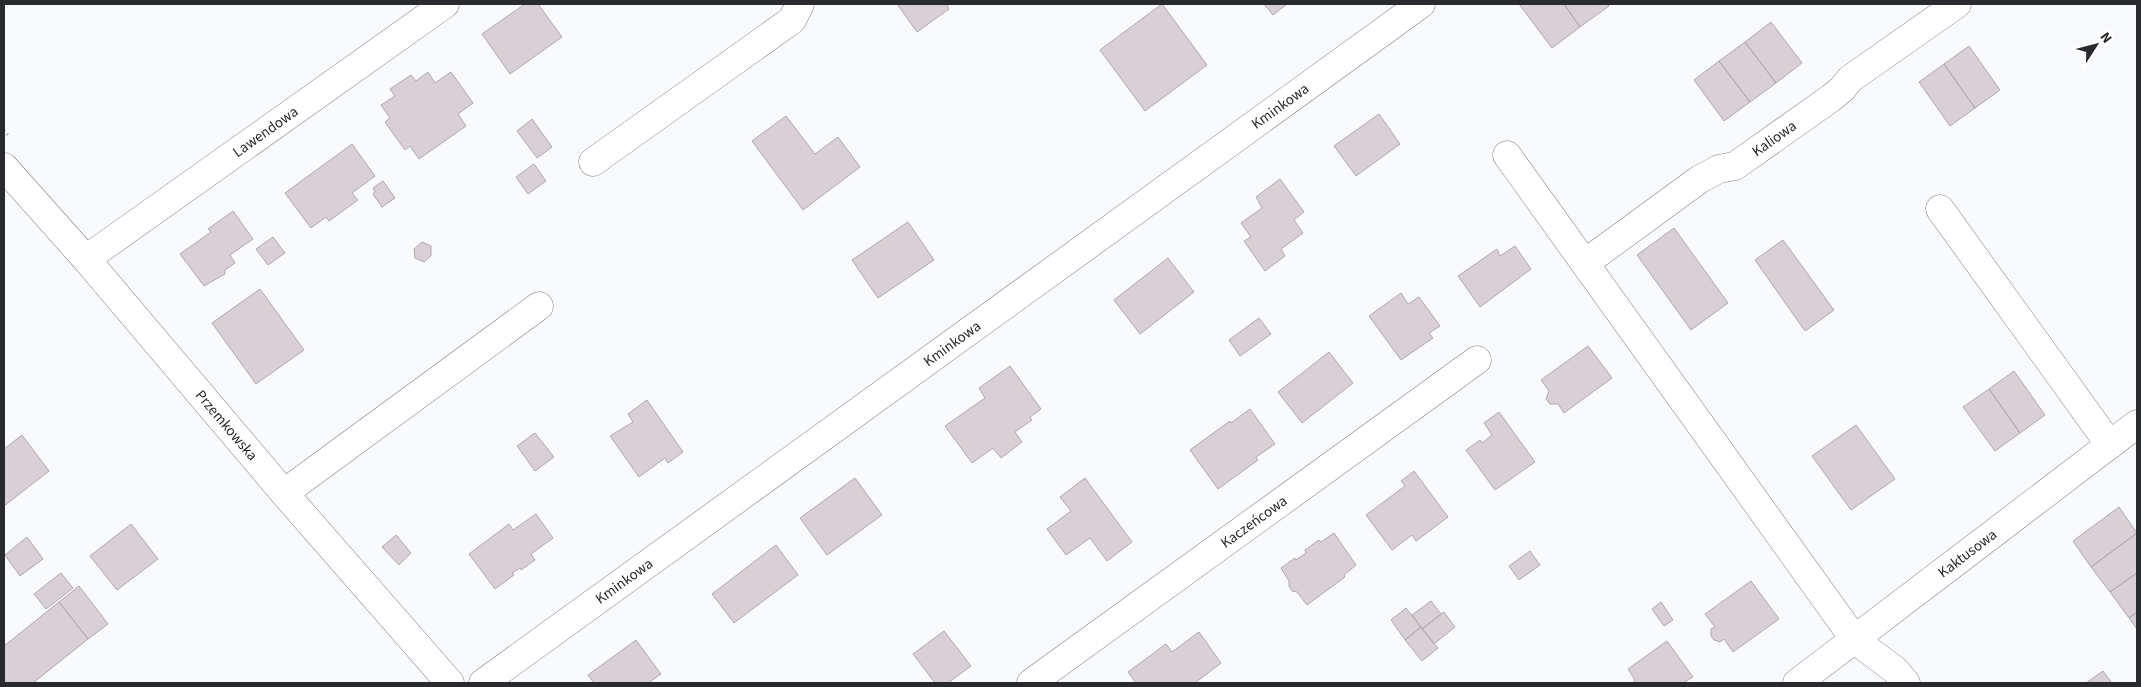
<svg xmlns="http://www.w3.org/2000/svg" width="2141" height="687" font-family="'Source Sans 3',sans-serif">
	<rect width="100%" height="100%" fill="#f8fafe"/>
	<path fill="#d8d0d4" stroke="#b0a8ac" d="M525,4h13l24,33 -52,37 -28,-40z
		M897,4h53l-3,2 2,3 -32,23z
		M1162,4l45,61 -62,46 -45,-61z
		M1264,4h23l-14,11z
		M1519,4h45l16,23 -28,21z
		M1564,4h44l1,2 -29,21z
		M1771,22l31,41 -26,20 -31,-41z
		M1745,42l31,41 -26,19 -31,-41z
		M1969,46l31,44 -25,18 -31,-44z
		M1719,61l31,41 -26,19 -30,-41z
		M1944,64l31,44 -25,18 -31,-44z
		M428,72l7,11 16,-11 22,31 -15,11 8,12 -47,33 -9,-13 -5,4 -20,-28 5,-4 -9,-13 14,-9 -5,-7 21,-14 5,6z
		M1379,114l21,30 -44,32 -22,-30z
		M786,116l29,38 23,-17 22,30 -57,43 -51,-69z
		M532,119l20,28 -15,11 -20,-27z
		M352,144l23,32 -23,17 6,7 -29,21 -3,-4 -15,11 -26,-35z
		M534,164l12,17 -18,13 -12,-17z
		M1280,179l24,33 -10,8 9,13 -22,16 4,7 -20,15 -21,-30 7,-4 -10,-14 21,-15 -6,-11z
		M383,181l12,17 -13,9 -9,-13 2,-2 -2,-4z
		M233,211l20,28 -23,16 5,8 -10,7v4l-21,12 -24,-32 31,-22 -3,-3z
		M908,222l26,38 -56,38 -26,-38z
		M1674,228l54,75 -37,27 -54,-75z
		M273,237l12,16 -17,12 -12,-16z
		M1783,240l51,70 -29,21 -50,-71z
		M422,242l9,4v10l-7,6 -9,-4 -1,-9z
		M1515,246l16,23 -51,38 -22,-31 39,-27 3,7z
		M1168,258l26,34 -54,42 -26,-34z
		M260,289l44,61 -48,34 -44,-61z
		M1401,293l7,11 11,-7 21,29 -11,7 4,5 -32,22 -32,-44z
		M1259,318l12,16 -31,22 -11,-16z
		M1588,346l24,32 -48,35 -6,-9h-8l-4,-5 3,-8 -8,-11z
		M1329,352l24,31 -51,40 -24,-31z
		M1010,366l31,43 -11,8 2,3 -17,12 7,10 -21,16 -8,-10 -21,15 -27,-37 40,-28 -6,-10z
		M2014,371l31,44 -25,18 -31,-44z
		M1989,389l31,44 -25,18 -32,-44z
		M647,400l36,52 -15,11 -3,-5 -26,19 -29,-41 23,-14 -5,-8z
		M1250,409l25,35 -19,13 2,3 -40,29 -28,-39 40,-29 1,2z
		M1499,412l36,50 -40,28 -29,-40 14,-10 2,3 10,-8 -8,-12z
		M1856,425l39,54 -44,31 -39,-54z
		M535,433l19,24 -19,14 -18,-25z
		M22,435l27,36 -45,35v-57z
		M1414,471l34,46 -32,24 -4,-6 -20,15 -26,-35 39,-29 -4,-5z
		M855,478l27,37 -55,40 -27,-37z
		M1085,478l47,64 -25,19 -17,-23 -24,17 -19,-26 24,-18 -11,-14z
		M2119,507l18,26 -46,34 -18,-26z
		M536,514l17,24 -22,16 4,6 -14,10 -1,-2 -8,5 2,2 -19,14 -26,-35 40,-30 4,6z
		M131,524l27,35 -41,31 -27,-34z
		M1334,533l22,32 -12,10 1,2 -38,28 -10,-13 -5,-1 -3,-5v-5l-8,-13 14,-10 1,2 10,-7 -1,-3 14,-10 2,2z
		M2137,533v40l-27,19 -19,-25z
		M396,535l15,18 -12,12 -17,-18z
		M27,537l16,22 -23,17 -15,-21z
		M776,545l22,30 -64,48 -22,-29z
		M1530,551l10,14 -21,15 -10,-14z
		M61,573l12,15 -27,21 -12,-15z
		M2137,573v39l-8,6 -19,-26z
		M1751,581l28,38 -46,33 -9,-13 -4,3 -6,-2 -3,-4v-7l4,-2 -10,-13z
		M79,586l29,38 -20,15 -29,-37z
		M1431,601l10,13 -19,15 -10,-14z
		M59,602l29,37 -55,44h-29v-37z
		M1661,602l12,18 -9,6 -12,-17z
		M1406,608l15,19 -16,13 -14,-20z
		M1444,612l11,15 -21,17 -12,-15z
		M2137,612v17l-8,-11z
		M1421,627l17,21 -16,13 -17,-21z
		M944,631l27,35 -23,17h-13l-22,-29z
		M1199,632l22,31 -26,20h-59l-8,-11 38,-28 6,8z
		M636,640l25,34 -13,9h-54l-6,-8z
		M1667,641l26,36 -10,6h-50l2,-3 -7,-11z
		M2103,671l9,12h-26z"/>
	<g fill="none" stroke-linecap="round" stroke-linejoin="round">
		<defs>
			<g id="minor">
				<path d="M1507,155l348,485 40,30 11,13"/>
				<path d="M593,162l199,-142 8,-16"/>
				<path id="s1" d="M4,167l82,92 198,234 166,190"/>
				<path d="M1940,209l170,236"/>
				<path id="s2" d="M86,259l359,-255"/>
				<path id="s3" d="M1585,263l115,-84 19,-10 16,-3 96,-68 11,-9 8,-10 107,-75"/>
				<path d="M284,493l255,-187"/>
				<path id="s4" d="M483,683l938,-679"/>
				<path id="s5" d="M1031,683l446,-323"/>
				<path id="s6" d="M1797,683l340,-259"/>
			</g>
		</defs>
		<use href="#minor" stroke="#7c7f85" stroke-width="29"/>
		<path stroke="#9fa1a5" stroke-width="3" stroke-dasharray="1 4" stroke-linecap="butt" d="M4,130l6,8"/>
		<use href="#minor" stroke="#fff" stroke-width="28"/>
	</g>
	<g text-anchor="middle" stroke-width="4" stroke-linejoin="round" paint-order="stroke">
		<g font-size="15" fill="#292a2d" stroke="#fff">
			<text dy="5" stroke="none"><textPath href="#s4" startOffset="984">Kminkowa</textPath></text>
			<text dy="5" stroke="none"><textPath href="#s2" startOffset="220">Lawendowa</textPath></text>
			<text dy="5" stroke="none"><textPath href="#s3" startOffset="228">Kaliowa</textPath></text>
			<text dy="5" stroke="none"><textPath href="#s4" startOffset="579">Kminkowa</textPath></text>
			<text dy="5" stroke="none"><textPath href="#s1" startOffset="341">Przemkowska</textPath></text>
			<text dy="5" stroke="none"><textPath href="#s5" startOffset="275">Kaczeńcowa</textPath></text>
			<text dy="5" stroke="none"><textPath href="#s6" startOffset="214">Kaktusowa</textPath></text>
			<text dy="5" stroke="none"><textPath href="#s4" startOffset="174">Kminkowa</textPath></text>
		</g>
	</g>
	<rect width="2141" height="687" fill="none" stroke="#292a2d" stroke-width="10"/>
	<g transform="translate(2096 45) rotate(54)" stroke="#ffffff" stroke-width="4" paint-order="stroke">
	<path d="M0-4L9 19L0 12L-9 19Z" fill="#292a2d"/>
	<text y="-8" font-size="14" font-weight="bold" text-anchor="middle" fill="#292a2d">N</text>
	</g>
</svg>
